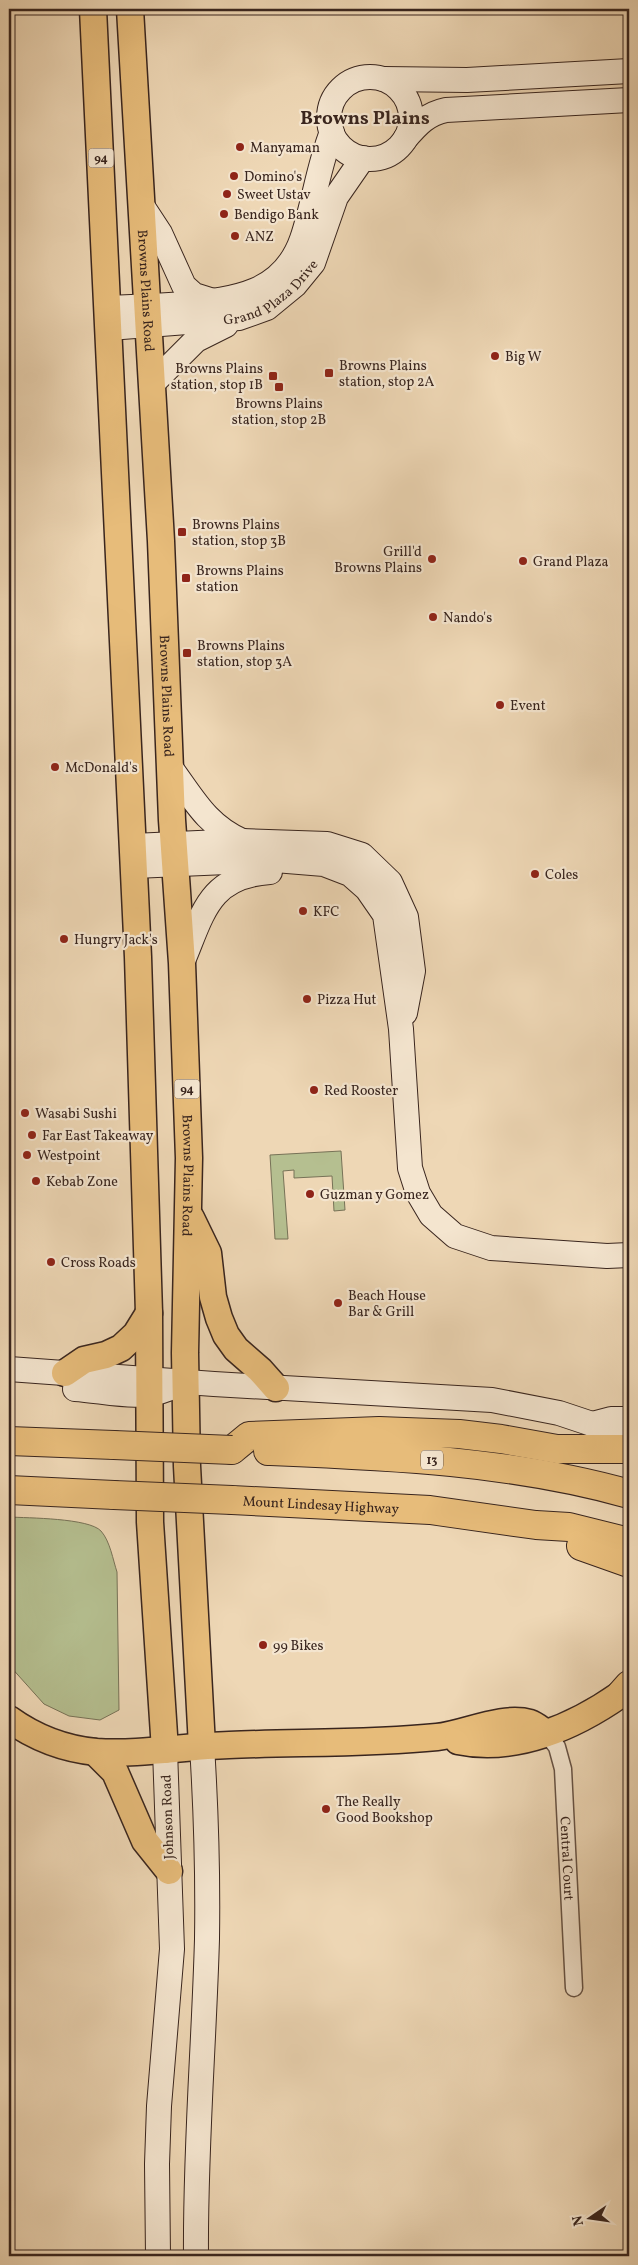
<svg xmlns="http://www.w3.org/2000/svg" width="638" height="2265" font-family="Vollkorn,serif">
	<rect width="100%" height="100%" fill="#eed7b5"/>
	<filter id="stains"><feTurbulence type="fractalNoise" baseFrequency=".004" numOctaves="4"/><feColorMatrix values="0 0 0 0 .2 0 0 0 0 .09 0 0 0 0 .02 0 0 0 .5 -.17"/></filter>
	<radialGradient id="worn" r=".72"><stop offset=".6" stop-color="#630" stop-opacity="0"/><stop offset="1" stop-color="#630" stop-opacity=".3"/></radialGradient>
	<path fill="#b5bf90" stroke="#777257" d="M341,1151l4,59 -11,1 -2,-35 -38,2v-8l-11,1 5,68h-13l-5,-84z
		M9,1517c19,1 80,1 92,14 9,10 12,29 16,41l2,138 -19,10 -31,-4 -25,-12 -35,-39z"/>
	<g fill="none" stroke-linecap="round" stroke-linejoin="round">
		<defs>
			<g id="street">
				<path id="s1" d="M546,1733l11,14 6,22 11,219"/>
			</g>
			<g id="secondary">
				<circle cx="370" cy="118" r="41"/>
				<path d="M384,79l83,1 162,-9"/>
				<path d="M405,139c13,-15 22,-25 41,-29l183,-10"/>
				<path d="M141,204l19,29 24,53 10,9 19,6"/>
				<path d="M108,308c26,-1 51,-2 76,-4 51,-5 99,-10 118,-65 12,-35 16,-72 30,-107"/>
				<path id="s2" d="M109,328l130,-10 28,-10 28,-23 18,-22 23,-66 27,-39"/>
				<path d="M152,384l44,-44 30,-15"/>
				<path d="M170,767c23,31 36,58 72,74"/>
				<path d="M133,846l109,-5 85,3 35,11 28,27 16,35 7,54 -8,42"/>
				<path d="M134,866l141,-6 49,4 26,10 17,15 18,26 16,114 9,139 8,25 13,22 24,21 36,12 116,8 22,-1"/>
				<path d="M182,963c21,-49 26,-87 88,-91"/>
				<path d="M9,1369l205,15 278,16 67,13 33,11 37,21"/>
				<path d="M75,1389c31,2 64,12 93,0"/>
				<path d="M592,1424l19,-5h18"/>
				<path d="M158,2256l-1,-92 2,-58 13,-157 -7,-199"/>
				<path d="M196,2256c-1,-106 8,-211 11,-317 1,-64 -1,-129 -5,-193"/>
			</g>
			<g id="primary">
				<path d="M93,9l45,948 11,356 1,209 15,228"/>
				<path id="s3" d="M130,9l31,532 11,279 10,143 7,195 -4,195 2,113 15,280"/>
				<path d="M191,1218l17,35 5,44 6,21 7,17 10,14 24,21 16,18"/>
				<path d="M65,1373l19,-13 22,-5 15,-7 15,-14 13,-21"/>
				<path d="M9,1719c25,18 56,30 87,33 45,3 89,-6 133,-7 69,-3 139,-1 208,-8 28,-3 65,-22 93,-14 6,2 11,7 16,10"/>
				<path d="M458,1741c57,12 116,-14 163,-47"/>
				<path d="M95,1752l20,20 30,69 24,30"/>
			</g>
			<g id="highway">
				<path d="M9,1441l105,4"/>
				<path d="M232,1450l17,-14 130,-5 80,3 42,5 56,10h72"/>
				<path d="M268,1451c120,5 245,10 361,43"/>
				<path d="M9,1490l105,5"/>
				<path id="s4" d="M232,1500l198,10 106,15 33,2 60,15"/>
				<path d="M581,1546l48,17"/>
				<path d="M621,1694l8,-9"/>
			</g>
		</defs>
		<use href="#street" stroke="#665244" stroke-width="19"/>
		<use href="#secondary" stroke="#39251e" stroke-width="26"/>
		<use href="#primary" stroke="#39251e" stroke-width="29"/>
		<use href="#highway" stroke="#39251e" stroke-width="30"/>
		<use href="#street" stroke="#f4e5cf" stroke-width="16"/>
		<use href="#secondary" stroke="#f4e5cf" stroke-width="24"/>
		<use href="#primary" stroke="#e7bc7a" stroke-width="26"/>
		<use href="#highway" stroke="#e7bc7a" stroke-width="28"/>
		<defs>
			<path id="highway-bridge" d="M114,1445l118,5
				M114,1495l118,5"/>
		</defs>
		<use href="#highway-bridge" stroke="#39251e" stroke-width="30" stroke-linecap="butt"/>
		<use href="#highway-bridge" stroke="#e7bc7a" stroke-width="28"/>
	</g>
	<g fill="#8f2418" stroke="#f4e5cf" stroke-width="2">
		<circle cx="240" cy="147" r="5"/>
		<circle cx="234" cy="176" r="5"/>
		<circle cx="227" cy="194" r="5"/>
		<circle cx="224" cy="214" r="5"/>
		<circle cx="235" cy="236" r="5"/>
		<circle cx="495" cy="356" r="5"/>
		<rect x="324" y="368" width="10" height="10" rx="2.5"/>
		<rect x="268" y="371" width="10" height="10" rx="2.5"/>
		<rect x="274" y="382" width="10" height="10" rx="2.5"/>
		<rect x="177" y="527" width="10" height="10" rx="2.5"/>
		<circle cx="432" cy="559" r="5"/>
		<circle cx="523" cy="561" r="5"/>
		<rect x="181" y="573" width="10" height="10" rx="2.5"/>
		<circle cx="433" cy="617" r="5"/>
		<rect x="182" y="648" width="10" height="10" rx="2.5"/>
		<circle cx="500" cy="705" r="5"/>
		<circle cx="55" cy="767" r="5"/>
		<circle cx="535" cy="874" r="5"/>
		<circle cx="303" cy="911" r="5"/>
		<circle cx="64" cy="939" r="5"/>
		<circle cx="307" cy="999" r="5"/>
		<circle cx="314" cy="1090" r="5"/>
		<circle cx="25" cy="1113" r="5"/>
		<circle cx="32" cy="1135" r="5"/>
		<circle cx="27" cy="1155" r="5"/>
		<circle cx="36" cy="1181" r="5"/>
		<circle cx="310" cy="1194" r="5"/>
		<circle cx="51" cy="1262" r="5"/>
		<circle cx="338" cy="1303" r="5"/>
		<circle cx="263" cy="1645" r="5"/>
		<circle cx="326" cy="1809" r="5"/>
	</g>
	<g text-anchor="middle" stroke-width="4.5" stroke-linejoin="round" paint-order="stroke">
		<g fill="#f4e5cf" stroke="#715f53" stroke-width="1">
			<rect x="88.5" y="148.5" width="25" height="19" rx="4"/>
			<rect x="174.5" y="1079.5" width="25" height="19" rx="4"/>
			<rect x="421" y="1450.5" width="22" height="19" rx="4"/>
		</g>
		<g font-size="12" font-weight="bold" fill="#39251e">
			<text x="101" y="162">94</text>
			<text x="187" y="1093">94</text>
			<text x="432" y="1464">13</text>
		</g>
		<g font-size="14" fill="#39251e" stroke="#f4e5cf" text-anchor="start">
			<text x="250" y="152">Manyaman</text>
			<text x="244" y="181">Domino's</text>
			<text x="237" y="199">Sweet Ustav</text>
			<text x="234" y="219">Bendigo Bank</text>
			<text x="245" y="241">ANZ</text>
			<text x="505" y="361">Big W</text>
			<text x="339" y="370">Browns Plains<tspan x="339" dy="16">station, stop 2A</tspan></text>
			<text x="263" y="373" text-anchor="end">Browns Plains<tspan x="263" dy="16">station, stop 1B</tspan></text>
			<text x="279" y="408" text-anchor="middle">Browns Plains<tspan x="279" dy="16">station, stop 2B</tspan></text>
			<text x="192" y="529">Browns Plains<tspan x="192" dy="16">station, stop 3B</tspan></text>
			<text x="422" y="556" text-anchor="end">Grill'd<tspan x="422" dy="16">Browns Plains</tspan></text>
			<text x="533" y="566">Grand Plaza</text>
			<text x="196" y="575">Browns Plains<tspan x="196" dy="16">station</tspan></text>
			<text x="443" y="622">Nando's</text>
			<text x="197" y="650">Browns Plains<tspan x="197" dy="16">station, stop 3A</tspan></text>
			<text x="510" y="710">Event</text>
			<text x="65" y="772">McDonald's</text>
			<text x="545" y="879">Coles</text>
			<text x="313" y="916">KFC</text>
			<text x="74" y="944">Hungry Jack's</text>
			<text x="317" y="1004">Pizza Hut</text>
			<text x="324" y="1095">Red Rooster</text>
			<text x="35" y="1118">Wasabi Sushi</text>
			<text x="42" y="1140">Far East Takeaway</text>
			<text x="37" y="1160">Westpoint</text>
			<text x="46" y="1186">Kebab Zone</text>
			<text x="320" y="1199">Guzman y Gomez</text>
			<text x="61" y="1267">Cross Roads</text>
			<text x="348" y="1300">Beach House<tspan x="348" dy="16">Bar &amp; Grill</tspan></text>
			<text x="273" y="1650">99 Bikes</text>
			<text x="336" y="1806">The Really<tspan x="336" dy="16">Good Bookshop</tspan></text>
		</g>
		<g font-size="14" fill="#39251e" stroke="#f4e5cf">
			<text dy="5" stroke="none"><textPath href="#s2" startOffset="171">Grand Plaza Drive</textPath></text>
			<text dy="5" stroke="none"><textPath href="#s3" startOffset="282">Browns Plains Road</textPath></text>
			<text dy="5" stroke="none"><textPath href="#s3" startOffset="688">Browns Plains Road</textPath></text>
			<text dy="5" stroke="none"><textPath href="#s3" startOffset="1168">Browns Plains Road</textPath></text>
			<text dy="5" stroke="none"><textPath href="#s4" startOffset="89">Mount Lindesay Highway</textPath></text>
			<text transform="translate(167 1817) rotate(-92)" y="5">Johnson Road</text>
			<text dy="5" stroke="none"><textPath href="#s1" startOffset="130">Central Court</textPath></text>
		</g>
		<g font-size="19" font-weight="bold" fill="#39251e" stroke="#f4e5cf">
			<text x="365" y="124">Browns Plains</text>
		</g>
	</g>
	<rect width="638" height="2265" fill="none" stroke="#eed7b5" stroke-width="30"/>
	<rect x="10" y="10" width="618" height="2245" fill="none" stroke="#39251e" stroke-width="2.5"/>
	<rect x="15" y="15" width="608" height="2235" fill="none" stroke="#39251e"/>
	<g transform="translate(590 2218) rotate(257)" stroke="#f4e5cf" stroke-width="4" paint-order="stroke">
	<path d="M0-4L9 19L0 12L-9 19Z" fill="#39251e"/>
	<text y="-8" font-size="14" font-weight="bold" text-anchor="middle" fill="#39251e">N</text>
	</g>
	<rect width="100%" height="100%" filter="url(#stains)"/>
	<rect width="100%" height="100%" fill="url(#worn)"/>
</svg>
